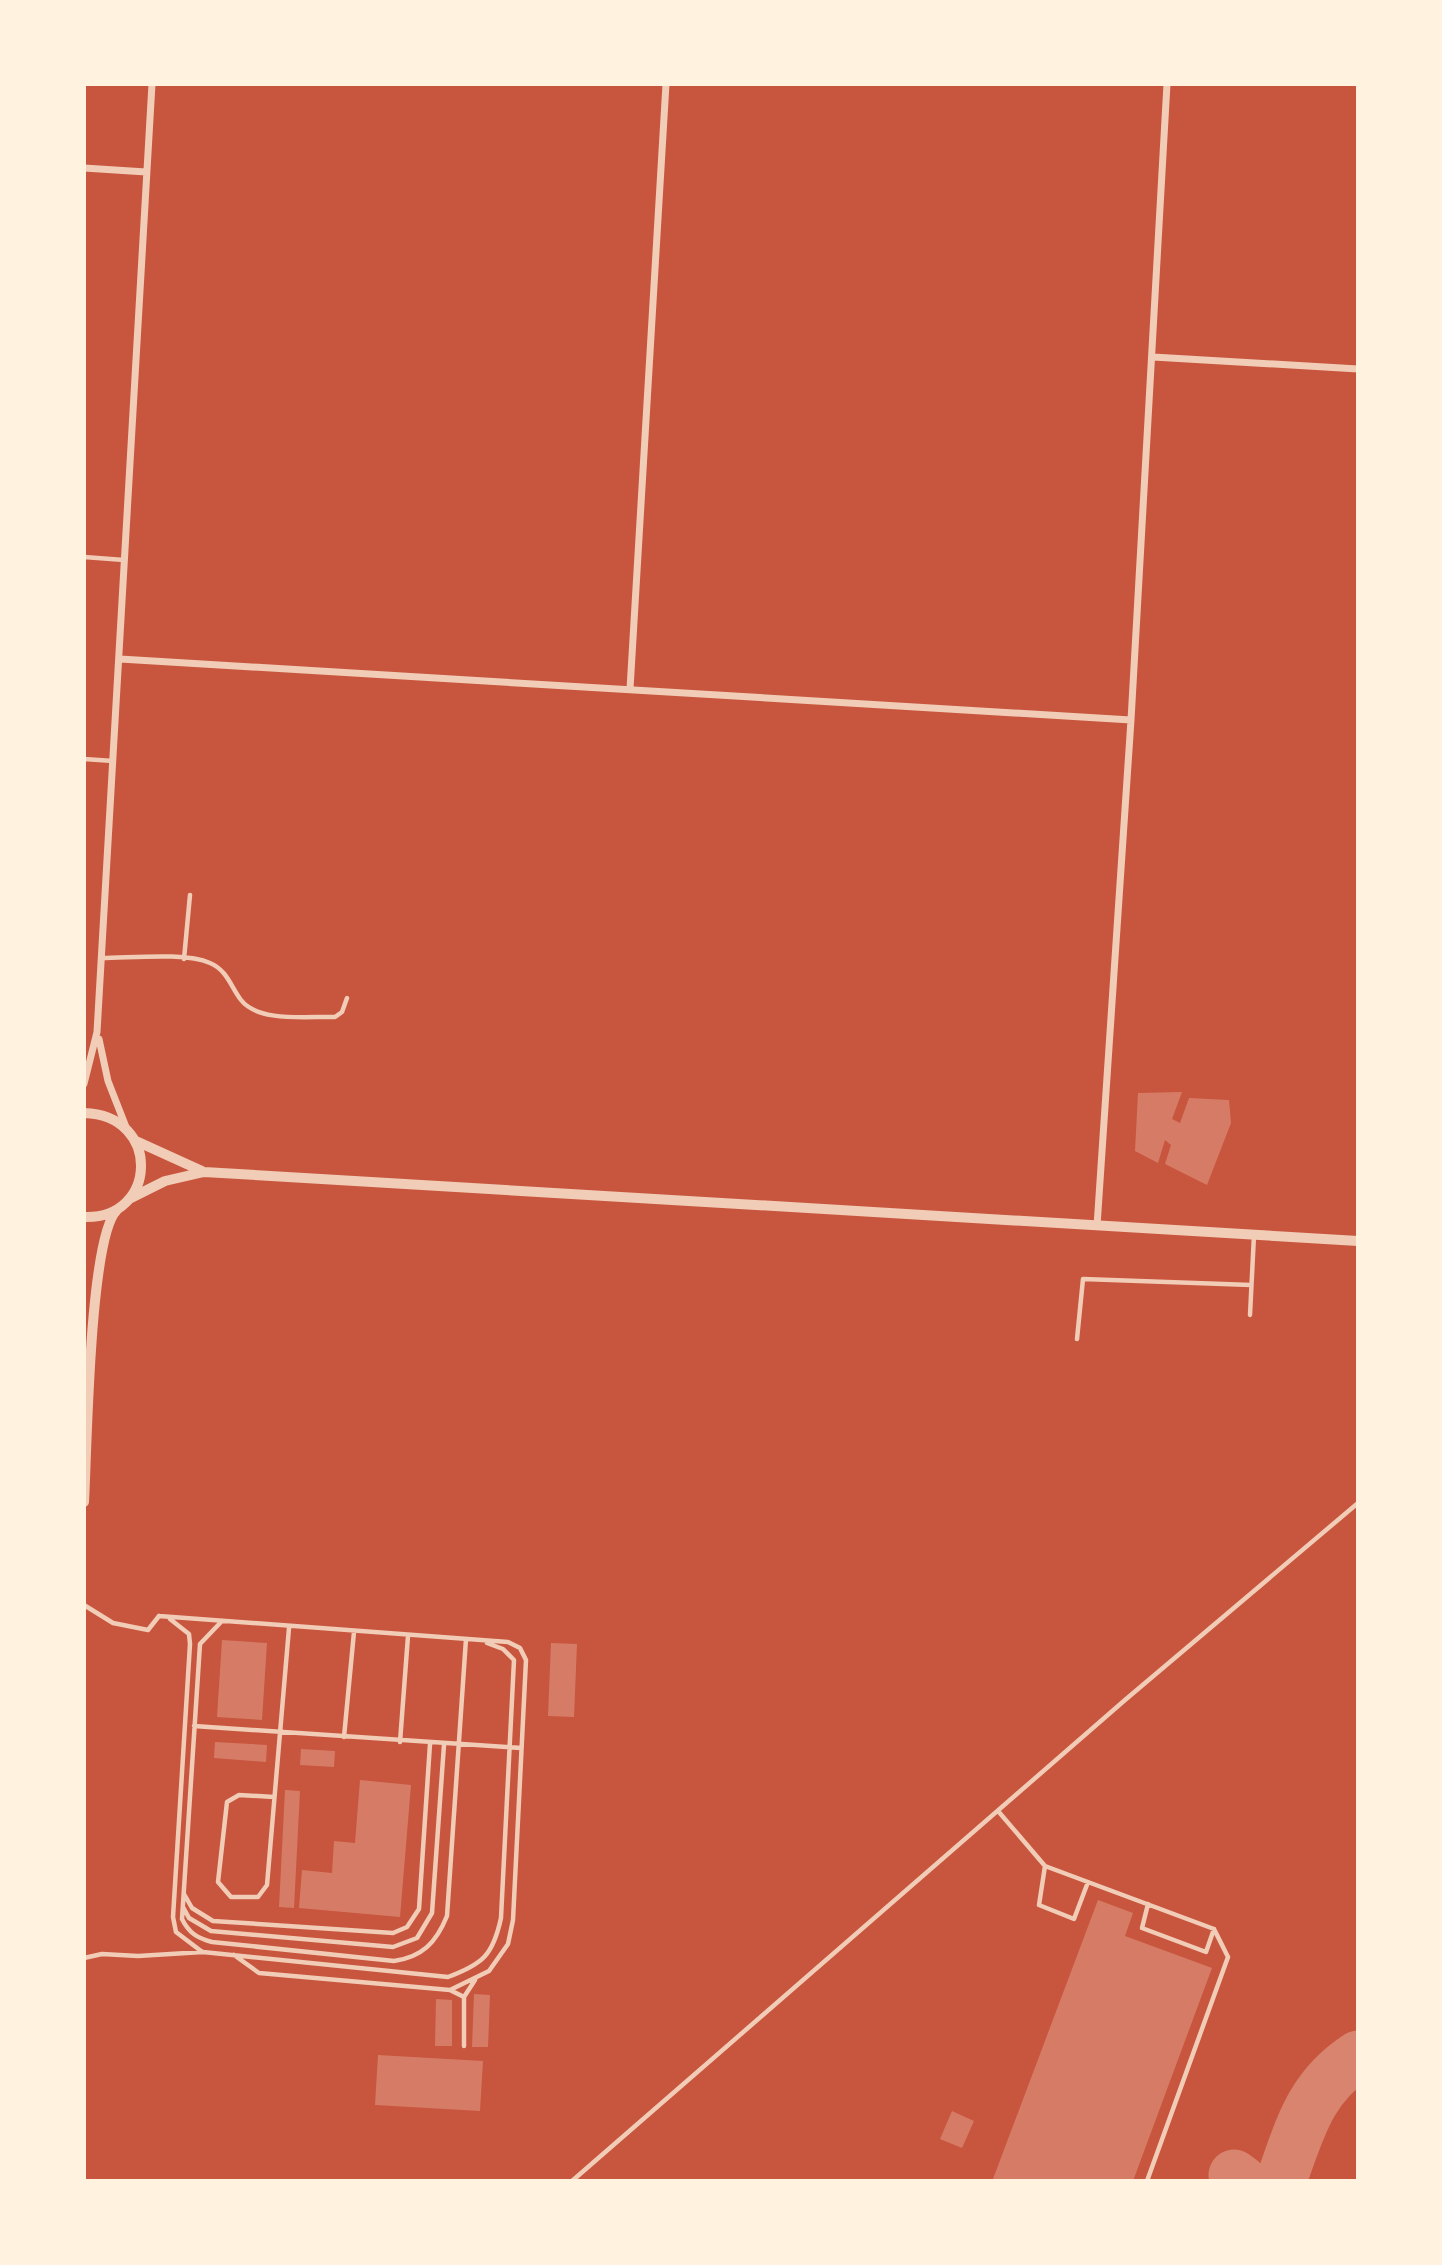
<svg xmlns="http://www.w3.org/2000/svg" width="1442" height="2265" font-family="'Archivo Narrow',sans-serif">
	<rect width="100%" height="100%" fill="#c8553d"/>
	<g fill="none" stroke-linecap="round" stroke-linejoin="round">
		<path stroke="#d8846e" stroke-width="51" d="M1234,2175l8,6
			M1281,2181c19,-52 28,-93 77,-125"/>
	</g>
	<path fill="#d67c66" d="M1182,1092l-10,27 8,4 9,-25 40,2 2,23 -24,62 -42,-21 6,-19 -6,-5 -7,23 -23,-12 3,-58z
		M222,1640l45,3 -5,77 -45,-3z
		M551,1643l26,1 -3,73 -26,-1z
		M215,1742l52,3 -1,17 -52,-4z
		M301,1749l34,2 -1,16 -34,-2z
		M360,1780l51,5 -11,132 -101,-9 3,-38 30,3 2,-32 21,2z
		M285,1790l15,1 -6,117 -15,-1z
		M1098,1900l35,13 -8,23 87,32 -79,213h-135l-5,-2z
		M474,1994l16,1 -2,52h-16z
		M436,1999l16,1v46h-17z
		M378,2055l105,6 -3,50 -105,-6z
		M952,2111l22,10 -12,27 -22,-9z"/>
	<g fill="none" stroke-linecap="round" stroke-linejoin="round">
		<path stroke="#f1ccb7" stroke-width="4.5" d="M84,557l40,3
			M84,759l29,2
			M102,958c29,0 83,-6 108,5 17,7 21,24 31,37 18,23 68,16 94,17l7,-5 5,-14
			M184,959l6,-64
			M1250,1315l4,-80
			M1077,1339l6,-60 168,6
			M84,1605l29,18 35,7 11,-14
			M159,1616l349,26 12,6 6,12 -13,260 -5,24 -19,27 -39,19 -191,-17 -25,-18
			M170,1619l19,15 1,10 -17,273 3,15 25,19
			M221,1622l-21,22 -18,275c7,14 15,19 30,23l182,19c28,-4 42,-18 53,-45l19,-277
			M194,1726l327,22
			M344,1737l10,-105
			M400,1742l8,-106
			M274,1797l-35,-2 -12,7 -9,80 13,15h27l9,-12 22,-257
			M998,1811l47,55 169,63 14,28 -81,224
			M1045,1866l-6,39 35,14 14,-37
			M184,1894l8,14 21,13 180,12 14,-6 12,-18 11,-165
			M1148,1904l-6,24 64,24 8,-23
			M183,1907l6,11 22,13 182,16 24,-9 15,-25 12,-168
			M84,1958l18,-4 36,2 65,-4 245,25c35,-13 45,-22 53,-59l13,-258 -11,-11 -16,-6
			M450,1990l14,7 11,-17
			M464,2046v-49
			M572,2181l553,-481 233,-197"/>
		<path stroke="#f1ccb7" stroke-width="7" d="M84,168l62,4
			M1153,357l205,12
			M120,659l1011,61
			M630,689l36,-605
			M99,1039l9,42 18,46
			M84,1084l13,-52 55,-948
			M1097,1226l34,-506 36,-636"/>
		<path stroke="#f1ccb7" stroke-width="10" d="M84,1113c78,2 74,107 0,104
			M136,1141l66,30
			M129,1199l36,-18 39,-9 1154,69
			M84,1502c3,-51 5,-265 33,-292"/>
	</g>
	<rect width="1442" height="2265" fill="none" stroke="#fff3e0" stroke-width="172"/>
</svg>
